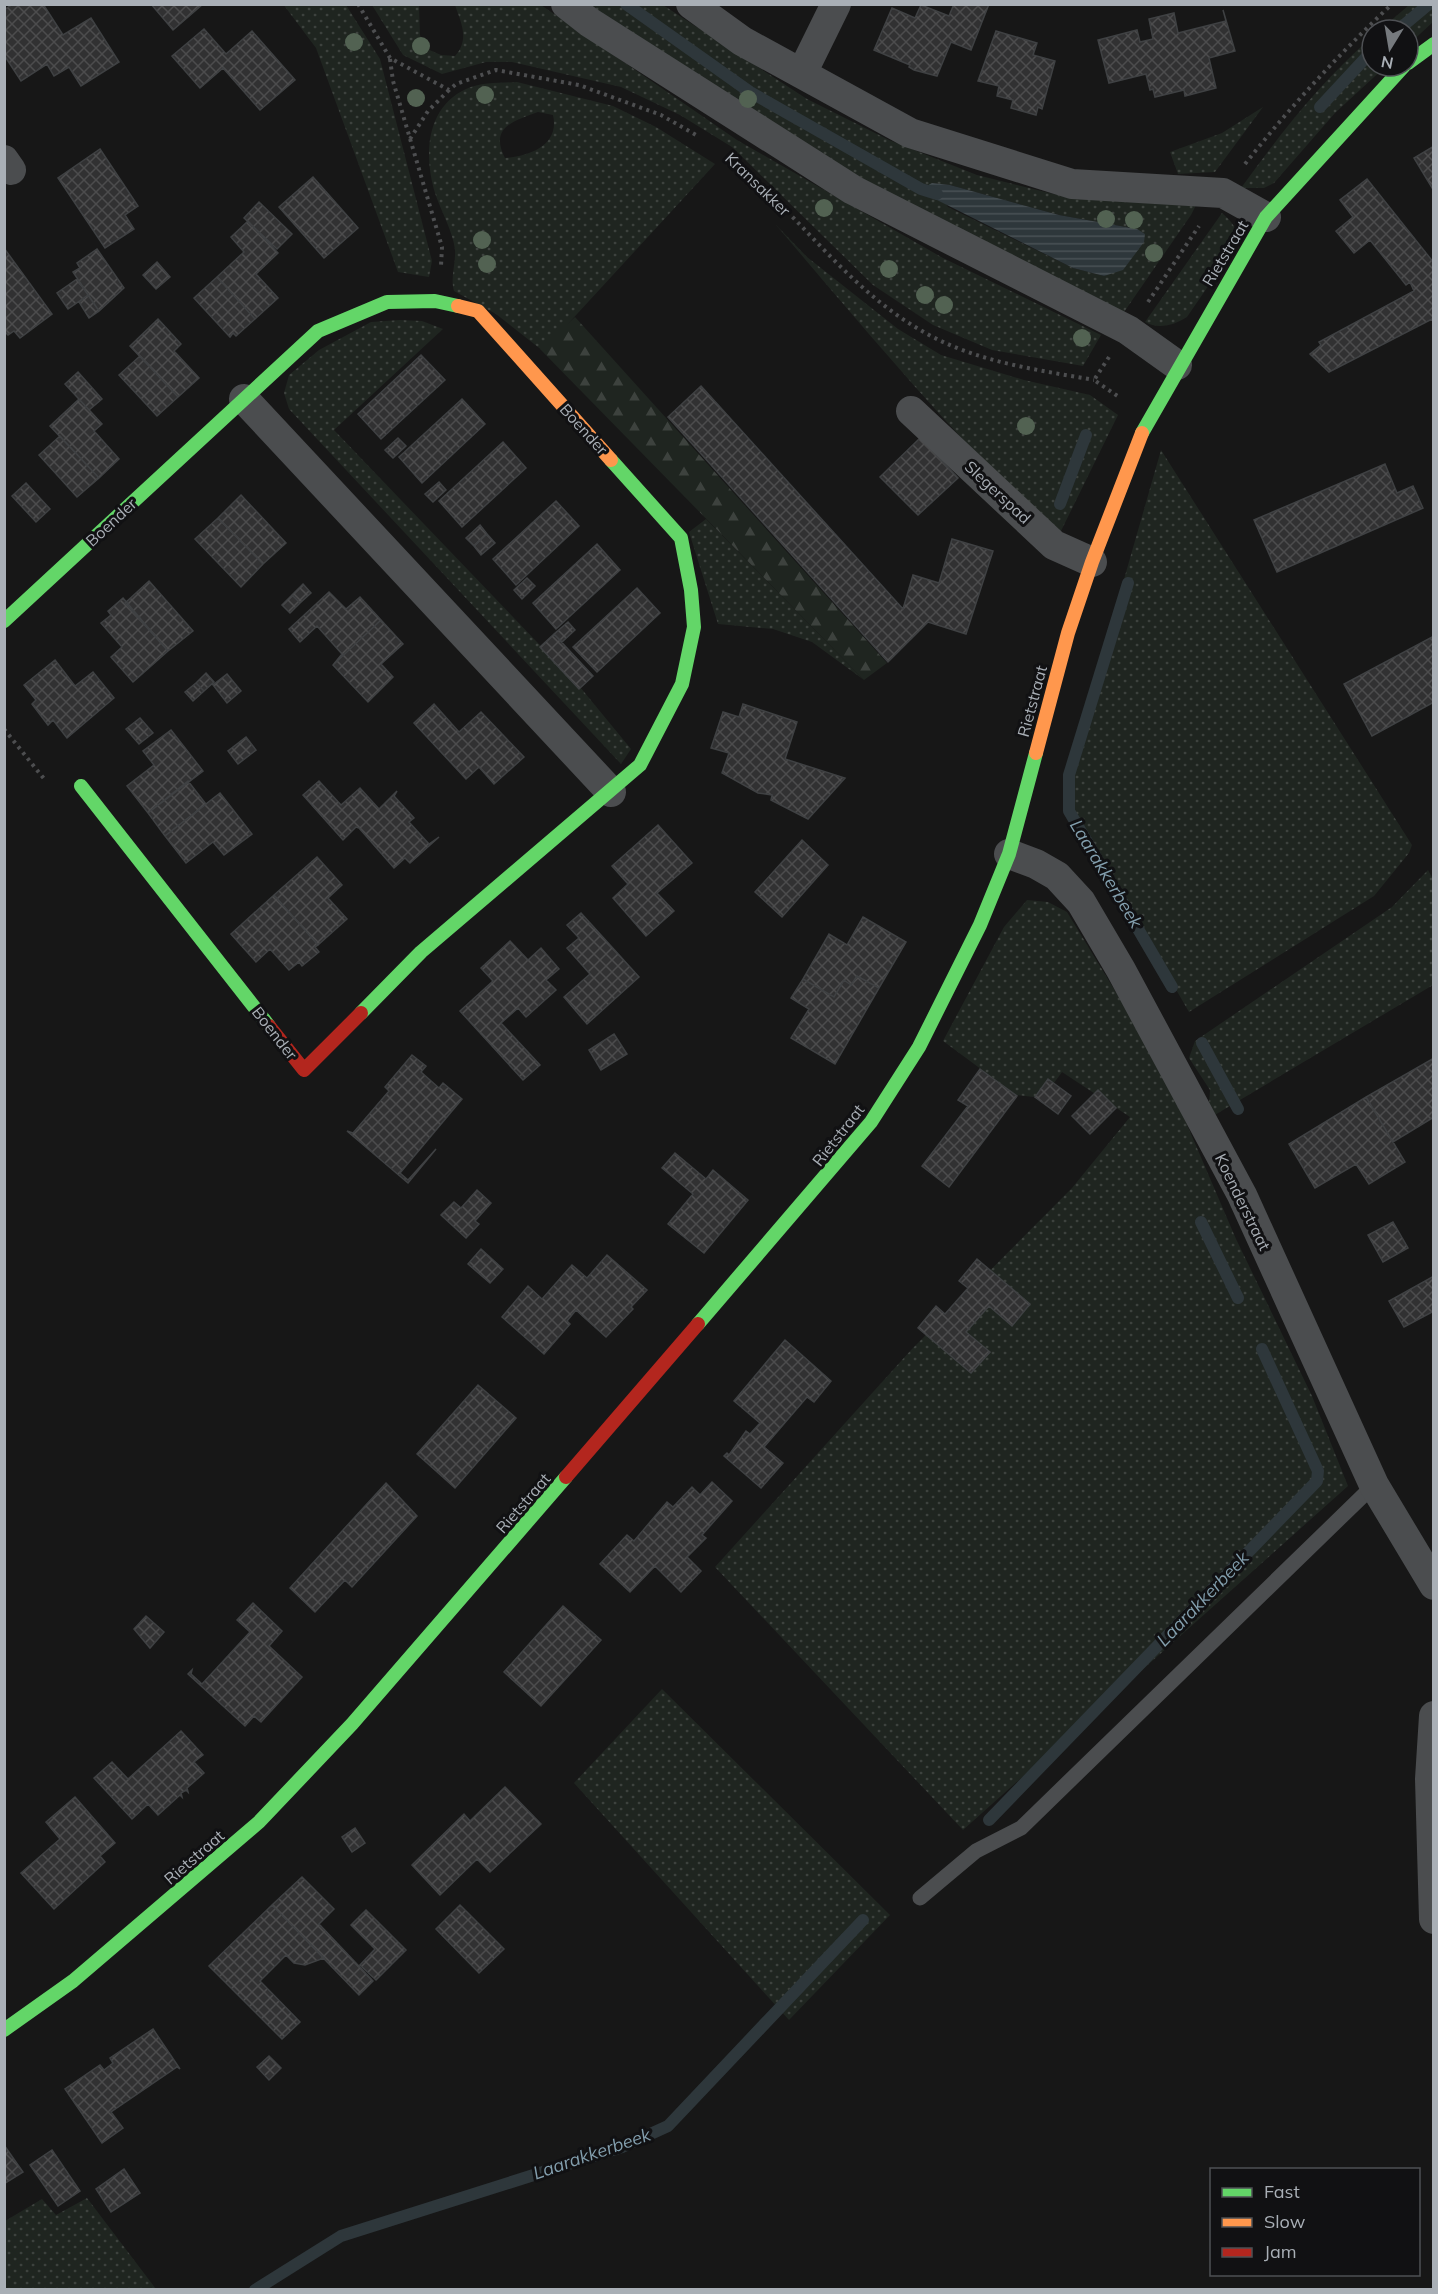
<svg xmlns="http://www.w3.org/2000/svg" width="1438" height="2294" font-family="Mulish,sans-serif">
	<defs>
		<pattern id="grass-dots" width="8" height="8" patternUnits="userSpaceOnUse" patternTransform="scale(1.5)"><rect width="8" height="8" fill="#1f2520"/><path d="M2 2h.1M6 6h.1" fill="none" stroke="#3d423e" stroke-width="1.8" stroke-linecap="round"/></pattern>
		<pattern id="forest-firs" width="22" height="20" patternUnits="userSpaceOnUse" patternTransform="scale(1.5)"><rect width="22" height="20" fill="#1f2520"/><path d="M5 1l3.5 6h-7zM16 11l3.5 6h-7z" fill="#3d423e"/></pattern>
		<pattern id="water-rules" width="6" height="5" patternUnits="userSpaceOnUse" patternTransform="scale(1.5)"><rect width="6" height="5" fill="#2e373b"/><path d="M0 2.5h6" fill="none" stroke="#495155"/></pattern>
		<pattern id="building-cross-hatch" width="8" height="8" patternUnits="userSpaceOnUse" patternTransform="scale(1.5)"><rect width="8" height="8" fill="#313132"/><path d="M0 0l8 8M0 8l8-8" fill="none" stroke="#4c4c4d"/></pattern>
	</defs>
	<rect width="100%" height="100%" fill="#171717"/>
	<path fill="url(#grass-dots)" fill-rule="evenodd" d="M283,4l63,1 34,54 52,202 -3,16 -31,-5 -82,-224z
		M372,5h47l1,30 5,13 16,7 14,1c15,-17 6,-33 0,-51h86l196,135 206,118 158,77 -18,31 -91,-16 -59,-25 -60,-40 -141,-138 -52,-32 -59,-28 -109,-25h-26l-44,12 -39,-19z
		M589,5h74l144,94 82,41 88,35 93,23 127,5 -6,12 -69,100 -190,-92zM932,183l18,2 109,30 78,14 -33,47 -31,-8 -125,-61z
		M1409,5h24v17l-25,23v-15h-28z
		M1372,37v29h14l-51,47 -61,70 -10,5h-23c40,-55 80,-107 131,-151z
		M517,82l96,24 43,21 59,37 -172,187 -47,-37 -42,-23c-4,-15 2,-26 1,-41 -2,-18 -14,-39 -20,-57 -11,-36 -10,-85 31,-104 15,-7 35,-6 51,-7zM538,112l15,3c7,30 -23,41 -48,43 -16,-31 9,-37 33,-46z
		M1263,107l-48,65 -37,2 -8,-22 52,-19z
		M1222,213c11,10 16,15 15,31l-50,73c-12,8 -29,13 -42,5z
		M776,225l31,32 91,72 43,26 83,25 66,15 28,20 -57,116c-31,-12 -54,-45 -77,-69 -72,-76 -140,-157 -208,-237z
		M400,320l22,1 21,8 -109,101 246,257 51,62 -10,15 -332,-355 -5,-16 5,-18 30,-25 52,-28z
		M1161,450l251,395 -3,8 -35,43 -185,116 -118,-204 5,-61z
		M706,519l158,161 -52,-38 -39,-13 -55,-5 -29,-92z
		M1428,870l5,9v106l-225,134 2,-29 -21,-32 6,-17 197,-134z
		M1027,900l21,2 19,10 97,159 72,168 76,157 36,90 -385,344 -248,-263 196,-217 161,-162 58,-71 -68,-45 -19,26 -27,-3 -73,-54 61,-114z
		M662,1689l228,226 -101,105 -215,-237z
		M87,2198l69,91h-151v-68l37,-22 14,16z"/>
	<path fill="url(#forest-firs)" d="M575,317l312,346 -23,17 -324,-331z"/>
	<path fill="url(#water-rules)" d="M932,183l18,2 109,30 78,14 8,5 -1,8 -21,28 -19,6 -31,-8 -148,-74 -4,-5z"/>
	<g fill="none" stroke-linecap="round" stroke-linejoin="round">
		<path stroke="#2e373b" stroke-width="12" d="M626,4l124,88 171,97 16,5
			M1398,30l31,-26
			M1320,107l52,-56
			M1060,504l26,-69
			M1128,583l-59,192v36l103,176
			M1202,1043l36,66
			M1201,1222l37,76
			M989,1820l328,-339 1,-10 -56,-122
			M255,2290l86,-54 281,-89 46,-21 195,-206"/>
	</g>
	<path fill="url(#building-cross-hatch)" stroke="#3f4143" stroke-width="1.5" d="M13,4h30l20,31 28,-17 28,44 -38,24 -12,-19 -15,9 -7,-12 -26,17 -17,-26v-45z
		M151,4h52l-30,26z
		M954,4h35l-18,46 -20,-8 -14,34 -23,-6 -5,-3 1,-2 -36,-15 18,-42 23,10 6,-13 28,11z
		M1223,10l12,41 -26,7 7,30 -31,8 -1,-6 -29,7 -2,-8 -3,1 -4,-16 -37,9 -11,-43 39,-10 3,12 13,-3 -4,-20 25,-6 4,20 48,-12z
		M204,29l22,25 26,-23 43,49 -35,30 -37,-42 -23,20 -28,-32z
		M996,31l41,12 -4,12 22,6 -13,48 -4,-2 -2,8 -25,-7 2,-8 -16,-4 2,-10 -21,-5z
		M1434,146v45l-20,-33z
		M100,149l38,57 -13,9 9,14 -29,19 -47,-70z
		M313,177l45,51 -34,30 -45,-51z
		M1367,179l67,84v60l-2,-4 -103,53 -19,-18 11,-9 -2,-3 95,-51 -4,-9 -4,3 -36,-45 -16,13 -18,-22 17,-14 -13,-17z
		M259,202l33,32 -15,15 -33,-31z
		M248,221l30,32 -22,21 22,24 -23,21 -38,-42 27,-25 -13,-15z
		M4,248l48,66 -32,24 -6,-7 -6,4 -4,-4z
		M97,249l27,39 -25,23 -26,-39 7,-4 -3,-5z
		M157,262l13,15 -14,12 -13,-14z
		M217,277l38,42 -19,17 -3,-3 -3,4 -36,-39z
		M77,279l11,16 -20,14 -11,-16z
		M88,295l11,16 -10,7 -10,-16z
		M158,319l23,25 -7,7 25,27 -21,19 -48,-51z
		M421,355l24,25 -64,59 -23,-25z
		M140,356l38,41 -21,19 -38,-41z
		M78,372l24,27 -13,11 -24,-26z
		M701,386l202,223 10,-34 26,8 13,-44 41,12 -27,83 -38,-12 -40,40 -220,-245z
		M79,399l23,25 -8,7 25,28 -20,19 -49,-52z
		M462,399l23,25 -63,59 -23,-26z
		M60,436l39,42 -22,19 -38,-42z
		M398,438l8,8 -13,12 -8,-8z
		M920,438l38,40 -40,37 -38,-38z
		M503,442l23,26 -64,59 -23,-26z
		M1385,464l12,29 16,-7 10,22 -146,64 -23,-52z
		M439,482l7,8 -13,12 -8,-8z
		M26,483l24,26 -14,13 -24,-26z
		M241,495l45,48 -23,21 -45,-46z
		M556,501l23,25 -63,59 -23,-26z
		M218,518l45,46 -22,23 -46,-48z
		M480,525l7,9 -13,12 -8,-8z
		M487,534l8,9 -14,12 -7,-9z
		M597,544l23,26 -64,59 -23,-26z
		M527,578l8,8 -13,13 -8,-9z
		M149,581l44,50 -25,20 -43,-48z
		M303,584l8,9 -11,10 -8,-8z
		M637,588l23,25 -63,59 -24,-25z
		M329,592l17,17 14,-12 21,23 -48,45 9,-11 -25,-28 -17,16 -11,-13z
		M292,595l8,8 -10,10 -8,-8z
		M123,598l45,53 -35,31 -22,-25 11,-10 -21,-24 10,-8 -3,-4z
		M381,620l22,24 -22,20 12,13 -25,25 -35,-37z
		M568,622l7,8 -13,12 -8,-8z
		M554,634l39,42 -14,13 -39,-42z
		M1434,636v66l-62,34 -28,-52z
		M55,660l20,26 18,-14 21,26 -47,40 -14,-18 -5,5 -16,-21 4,-4 -12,-15z
		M206,673l8,9 -10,9 -8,-8z
		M227,674l14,17 -14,12 -14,-18z
		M196,683l8,8 -11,10 -8,-9z
		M434,704l25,28 22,-20 43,45 -30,27 -15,-17 -13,12 -52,-56z
		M743,704l54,18 -12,37 60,19 -37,41 -37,-19 1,-5 -14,-2 -36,-20 7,-20 -18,-5 12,-36 16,5z
		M140,718l13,15 -14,11 -13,-15z
		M171,730l32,41 -55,42 -21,-27 27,-21 -11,-14z
		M246,737l10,13 -18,14 -10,-13z
		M188,781l18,23 -41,32 -17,-23z
		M319,781l22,24 19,-17 19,21 18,-18 -3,5 20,22 -5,4 20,22 10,-7 -29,26 -5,-5 -11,10 -35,-40 -3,-1 -13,13 -40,-45z
		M220,793l32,41 -28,21 -11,-13 -27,21 -21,-27z
		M658,825l34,38 -35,30 17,18 -28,25 -33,-38 15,-14 -16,-18z
		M802,840l26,25 -46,52 -27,-25z
		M317,857l25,28 -14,13 19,21 -29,26 -44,-50z
		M274,895l44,50 -3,2 4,5 -17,14 -3,-4 -10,8 -19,-21 -14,13 -25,-28z
		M581,913l58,64 -52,47 -23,-27 26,-23 -23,-26 12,-10 -12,-13z
		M863,917l43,25 -27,46 -22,-12 -6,9 -7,-5 -10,17 -31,-18 26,-45 18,11z
		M510,941l18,19 13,-12 18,21 -13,11 10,10 -30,27 -8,-9 -17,15 39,42 -17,15 -63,-69 33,-30 -12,-13z
		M857,976l22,12 -44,76 -44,-26 18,-29 -18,-11 12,-19 31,18 10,-17 7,5z
		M614,1034l13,20 -26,16 -12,-20z
		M412,1055l14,11 -5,6 18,16 4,-5 19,16 -62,74 8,7 28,-31 -28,34 -61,-52 6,2 36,-42 -4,-4z
		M1434,1058v59l-41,25 -27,-45z
		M980,1069l37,27 -68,91 -27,-21 46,-60 -10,-6z
		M1048,1079l23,17 -13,18 -23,-17z
		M1098,1090l18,18 -26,26 -18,-18z
		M1366,1097l39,65 -36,22 -13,-20 -41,24 -26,-44z
		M675,1153l31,26 7,-9 35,30 -44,53 -36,-29 25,-30 -31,-26z
		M477,1190l14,13 -16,18 4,3 -13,14 -25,-23 13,-13 7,6z
		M1393,1222l15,26 -25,14 -15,-27z
		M481,1249l22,20 -13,14 -22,-19z
		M607,1255l40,35 -16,17 2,2 -27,28 -30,-27 -9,11 3,3 -26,30 -42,-37 26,-31 14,13 30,-34 15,13z
		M977,1259l53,45 -18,22 -23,-20 -23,26 24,20 -19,21 -53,-45 18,-22 9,8 23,-26 -9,-7z
		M1434,1276v35l-30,16 -15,-26z
		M785,1340l46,41 -17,21 -7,-5 -43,50 19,16 -22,25 -37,-32 3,-3 2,2 17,-24 4,3 10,-11 -26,-22z
		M478,1385l38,33 -61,70 -38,-34z
		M712,1482l20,19 -30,34 4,3 -19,19 14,14 -20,21 -26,-26 -25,26 -30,-28 27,-29 7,6 33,-39 6,5 19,-20 8,8z
		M386,1483l31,33 -65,71 -7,-7 -30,32 -25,-24z
		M253,1603l29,28 -13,15 33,31 -41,45 -7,-6 -9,10 -57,-52 4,-4 -1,4 11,10 48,-52 -13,-12z
		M563,1606l38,34 -60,66 -37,-34z
		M146,1616l18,16 -14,16 -16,-19z
		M181,1731l22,24 -9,7 10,11 -17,15 1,4 -2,-2 -5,3 1,4 -2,-2 -22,20 -10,-11 -16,15 -38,-41 18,-16 16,17z
		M505,1787l36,37 -51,48 -13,-13 -37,36 -28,-30 52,-51 6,7z
		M75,1797l40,46 -15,13 5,6 -51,47 -33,-36 39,-34 -14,-17z
		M355,1828l10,15 -13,9 -10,-15z
		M302,1877l32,32 -15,15 54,57 -14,14 -87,-90z
		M272,1905l52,53 -19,7 -11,-2 -8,-8 -26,26 40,41 -18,17 -73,-73z
		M460,1905l44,44 -25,24 -43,-44z
		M366,1910l40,40 -30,30 -16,-15 15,-16 -24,-24z
		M153,2029l27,40 -3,-2 -66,45 12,16 -21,15 -37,-54 35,-24 4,5 9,-7 -3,-5z
		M269,2056l12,12 -12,12 -12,-13z
		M4,2145l19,27 -19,12z
		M52,2150l28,41 -22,15 -28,-41z
		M124,2169l16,24 -29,19 -15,-23z"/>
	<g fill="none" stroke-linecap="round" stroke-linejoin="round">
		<path stroke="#4d4e50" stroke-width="4" stroke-dasharray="3 4.5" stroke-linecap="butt" d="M358,4l32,54 59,32 7,-6 40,-14 83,15 82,30 35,20
			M390,59l3,22 49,166 -1,19
			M410,139l18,-28 21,-21
			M728,154c18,17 36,33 53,51 47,48 89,99 150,131 51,27 108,34 163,44
			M1245,164c46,-58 93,-109 147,-160
			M1148,302l51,-76
			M1109,357l-15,23 25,17
			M4,729l41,51"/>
		<path stroke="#4b4d4f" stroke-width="15" d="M920,1898l56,-47 45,-23 353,-343"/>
		<path stroke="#4b4d4f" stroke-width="30" d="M566,4l23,18 264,168 275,140 49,35
			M691,4l51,37 168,92 162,51 151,9 43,24
			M802,73l34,-69
			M4,160l7,10
			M244,399l367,393
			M911,411l143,134 38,17
			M1009,854l27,10 21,12 24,26 40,68 121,225 132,290 60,100
			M1434,1716l-4,63 4,140"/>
		<path stroke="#63d668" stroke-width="14" d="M1408,63l26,-19
			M1142,433l124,-216 138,-151
			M4,621l314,-290 69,-29 48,-1 23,5
			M81,786l188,240
			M361,1013l60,-61 219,-187 42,-81 12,-57 -3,-37 -10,-52 -70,-78
			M698,1324l173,-202 48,-75 61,-122 29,-71 27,-101
			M4,2030l69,-49 186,-159 93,-98 214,-247"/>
		<path stroke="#ff974d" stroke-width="14" d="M458,306l20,5 133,149
			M1036,753l32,-120 24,-71 50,-129"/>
		<path stroke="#b3261e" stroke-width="14" d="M269,1026l35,44 57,-57
			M566,1477l132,-153"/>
	</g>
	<g fill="#526252">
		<circle cx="354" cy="42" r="9"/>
		<circle cx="421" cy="46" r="9"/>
		<circle cx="485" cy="95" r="9"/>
		<circle cx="416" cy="98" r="9"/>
		<circle cx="748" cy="99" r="9"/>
		<circle cx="824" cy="208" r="9"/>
		<circle cx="1106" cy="219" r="9"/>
		<circle cx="1134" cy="220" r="9"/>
		<circle cx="482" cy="240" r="9"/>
		<circle cx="1154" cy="253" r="9"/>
		<circle cx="487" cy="264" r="9"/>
		<circle cx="889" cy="269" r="9"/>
		<circle cx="925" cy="295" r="9"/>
		<circle cx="944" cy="305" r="9"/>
		<circle cx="1082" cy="338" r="9"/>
		<circle cx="1026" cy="426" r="9"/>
	</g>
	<g text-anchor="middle" stroke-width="6" stroke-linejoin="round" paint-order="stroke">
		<g font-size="16" fill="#a9afb6" stroke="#111113">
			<text transform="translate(758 184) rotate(44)" y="6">Kransakker</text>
			<text transform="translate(1225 253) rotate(-59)" y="6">Rietstraat</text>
			<text transform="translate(584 429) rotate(48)" y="6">Boender</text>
			<text transform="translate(998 492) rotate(43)" y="6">Slegerspad</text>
			<text transform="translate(111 522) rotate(-43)" y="6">Boender</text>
			<text transform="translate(1032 701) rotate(-75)" y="6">Rietstraat</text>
			<text transform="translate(275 1033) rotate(52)" y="6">Boender</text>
			<text transform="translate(838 1135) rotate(-52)" y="6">Rietstraat</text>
			<text transform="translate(1243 1202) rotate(64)" y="6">Koenderstraat</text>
			<text transform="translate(523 1503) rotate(-49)" y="6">Rietstraat</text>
			<text transform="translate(194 1857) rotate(-41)" y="6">Rietstraat</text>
		</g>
		<g font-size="18" font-style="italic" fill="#839fae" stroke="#111113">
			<text transform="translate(1106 874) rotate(59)" y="6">Laarakkerbeek</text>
			<text transform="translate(1203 1599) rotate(-46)" y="6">Laarakkerbeek</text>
			<text transform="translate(592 2154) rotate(-19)" y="6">Laarakkerbeek</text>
		</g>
	</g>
	<rect width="1438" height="2294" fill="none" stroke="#a9afb6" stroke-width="12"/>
	<rect x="1210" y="2168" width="210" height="108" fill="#111113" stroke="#4e5054" stroke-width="1.5"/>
	<rect x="1222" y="2188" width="30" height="9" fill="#63d668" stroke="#4e5054" stroke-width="1.5"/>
	<text x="1264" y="2198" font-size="18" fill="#a9afb6">Fast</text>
	<rect x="1222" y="2218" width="30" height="9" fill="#ff974d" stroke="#4e5054" stroke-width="1.5"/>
	<text x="1264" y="2228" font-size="18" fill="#a9afb6">Slow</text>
	<rect x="1222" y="2248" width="30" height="9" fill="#b3261e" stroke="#4e5054" stroke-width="1.5"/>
	<text x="1264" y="2258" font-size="18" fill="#a9afb6">Jam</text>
	<g transform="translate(1390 48) rotate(191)"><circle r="28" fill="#111113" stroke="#4e5054" stroke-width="1.5"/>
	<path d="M0-4.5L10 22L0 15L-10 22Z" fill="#767a7e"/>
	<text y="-9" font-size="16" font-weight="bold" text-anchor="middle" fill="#a9afb6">N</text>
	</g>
</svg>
